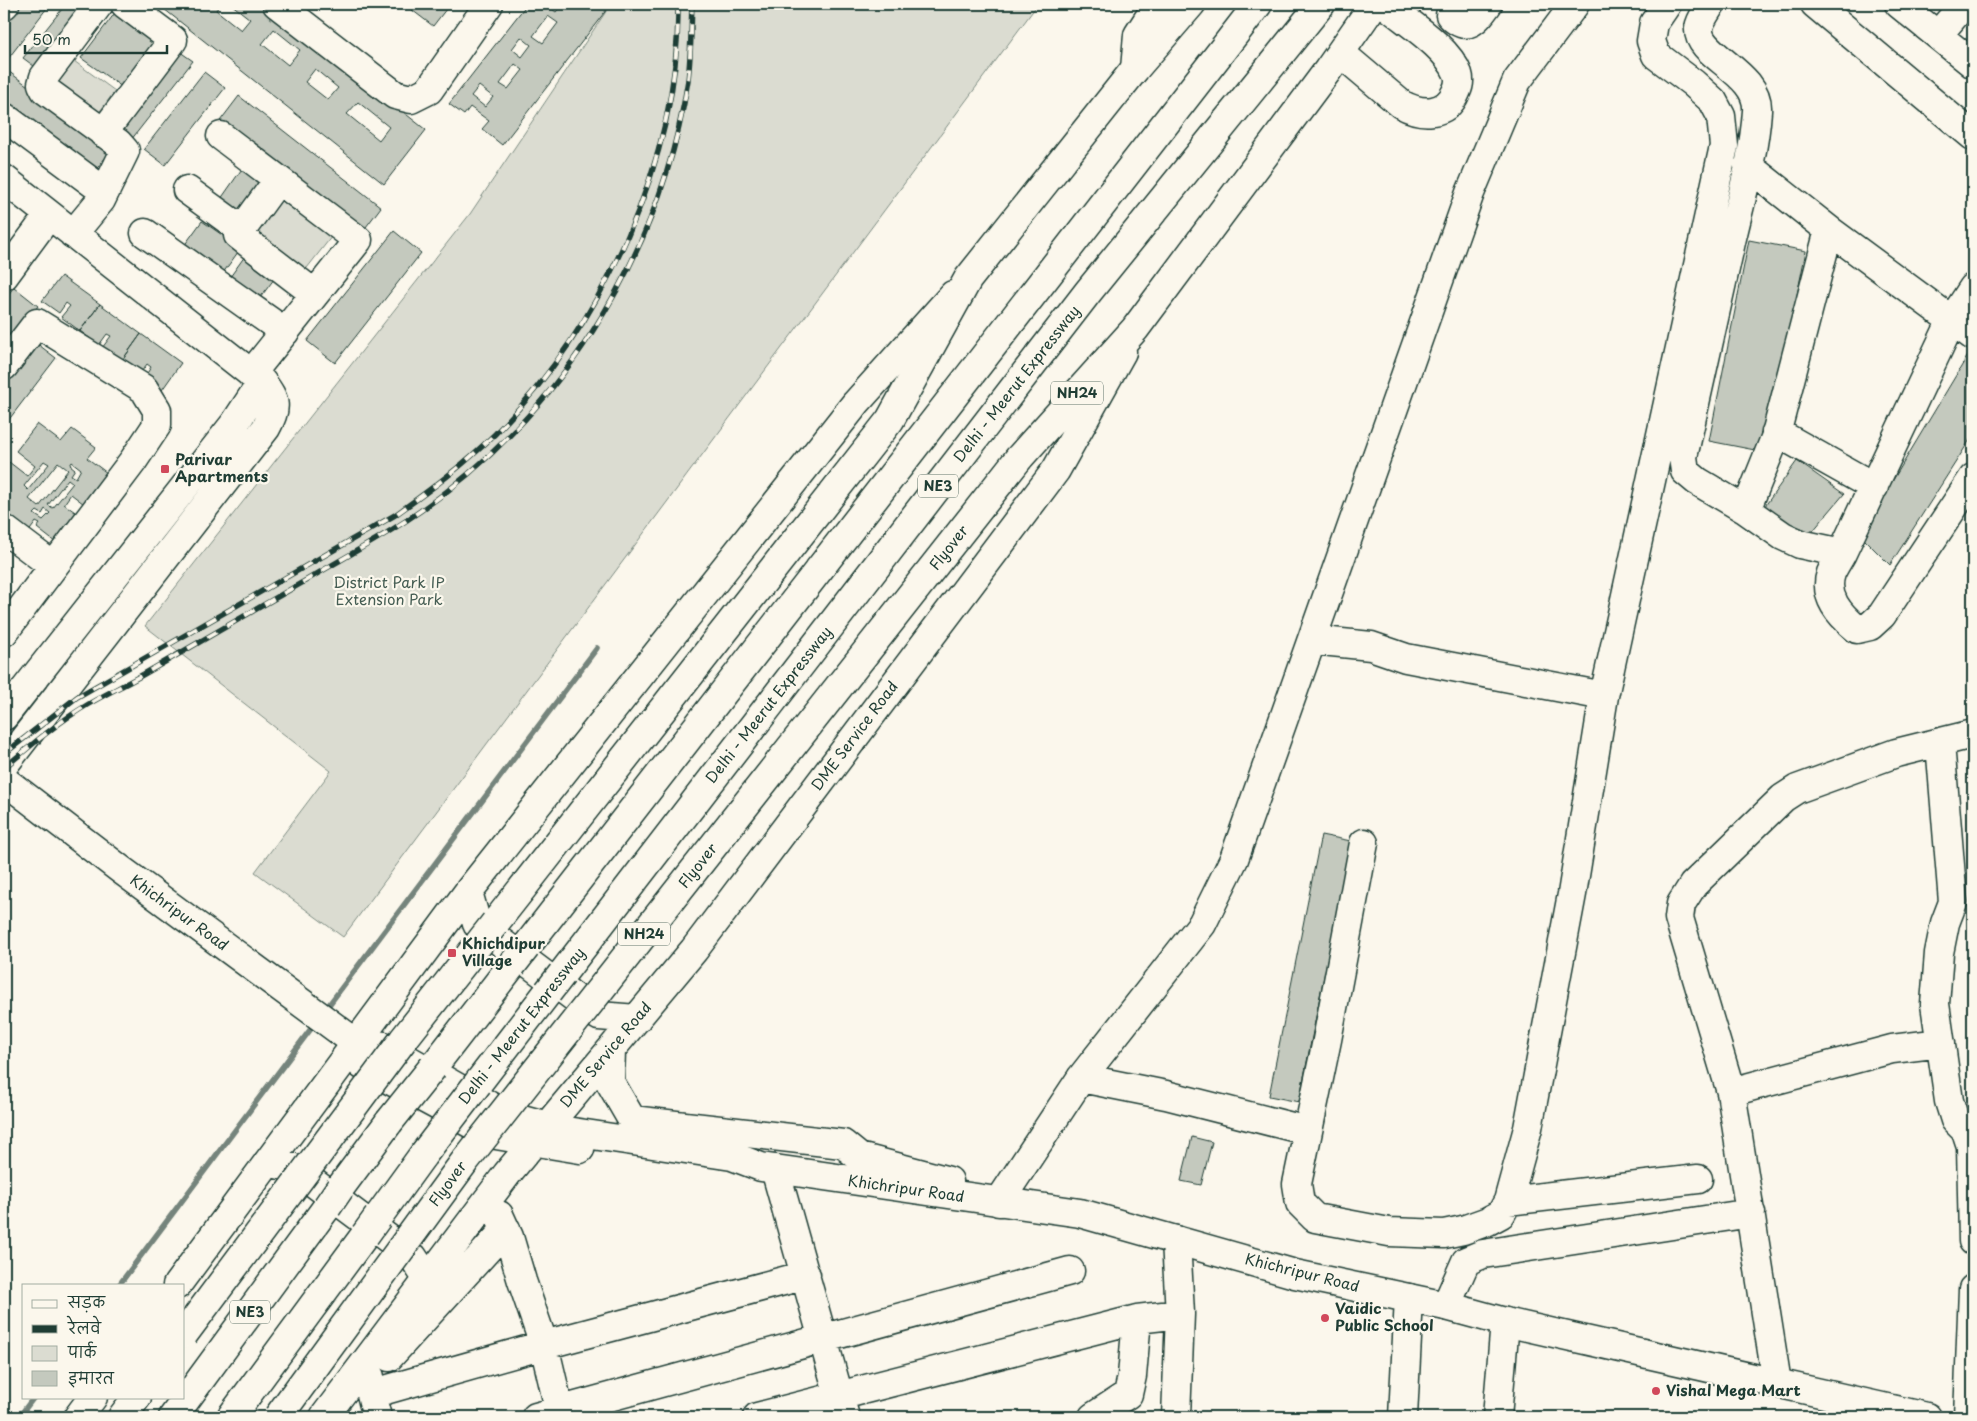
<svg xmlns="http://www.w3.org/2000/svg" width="1977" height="1421" font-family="'Playpen Sans','Playpen Sans Deva',sans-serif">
	<rect width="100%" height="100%" fill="#fbf7ec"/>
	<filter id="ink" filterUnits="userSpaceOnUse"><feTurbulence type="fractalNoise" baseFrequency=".02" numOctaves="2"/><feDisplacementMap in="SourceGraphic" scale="10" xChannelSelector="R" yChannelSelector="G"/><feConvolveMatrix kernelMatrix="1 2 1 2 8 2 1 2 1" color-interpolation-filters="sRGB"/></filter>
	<g filter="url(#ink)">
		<path fill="#dbdcd1" stroke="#7d8c82" d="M611,4h427l-695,933 -88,-65 76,-101 -186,-145 325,-412z
			M74,61l41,30 -17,23 -41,-30z
			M277,196l55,40 -25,32 -6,2 -47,-34z"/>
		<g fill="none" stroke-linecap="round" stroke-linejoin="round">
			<path stroke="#74847b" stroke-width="5.5" d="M325,1010l272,-362
				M119,1285l197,-263
				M19,1417l15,-20"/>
		</g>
		<path fill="#c4c9be" stroke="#1f3d34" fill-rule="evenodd" d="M12,4h38l-46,60v-49z
			M66,4h29l-53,68 -19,-14z
			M161,4h60l-5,6 25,20 9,-11 -19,-15h36l159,126 -42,54 -225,-179zM274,29l26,21 -12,15 -26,-21zM315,69l23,19 -10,12 -23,-18zM358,102l31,25 -10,13 -32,-26z
			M404,4h46l-17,22z
			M527,4h18l11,8 7,-8h48l-109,141 -20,-16 7,-8 -19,-14 -6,8 -15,-11zM548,16l10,7 -15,20 -10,-7zM521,37l10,8 -9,12 -10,-8zM515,64l8,6 -15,19 -8,-5zM479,86l14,11 -8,10 -14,-11z
			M121,5l40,30 -39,52 -41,-29z
			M176,49l17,12 -62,79 -16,-12z
			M4,68l108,81 -20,26 -88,-67z
			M204,72l21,16 -60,77 -21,-16z
			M239,96l142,111 -21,28 -143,-110z
			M246,163l26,18 -31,43 -25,-18z
			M202,221l39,27 -21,29 -39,-27z
			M394,231l27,22 -86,110 -28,-22z
			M1749,240l57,11 -41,201 -56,-11z
			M250,249l30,22 -20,27 -30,-21z
			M61,276l39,28 -20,27 -19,-14 9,-11 -4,-3 -7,10 -17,-12z
			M14,287l24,19 -34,45v-51z
			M100,304l41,30 -20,28 -19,-14 9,-12 -4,-2 -8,11 -19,-14z
			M141,334l40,29 -19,27 -18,-12 7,-11 -4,-3 -8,11 -18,-13z
			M31,339l25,19 -52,68v-52z
			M1973,347v88l-83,130 -30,-30z
			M37,424l24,18 11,-13 24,18 -9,11 24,18 -23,31 -17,-13 -7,10 18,13 -22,29 -23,-18 3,-4 -4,-2 -14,19 -18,-25 5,-6 -5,-4v-37l5,-7 18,14 8,-10 -19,-15zM44,461l5,3 -21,26 -4,-4zM58,462l10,8 -29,37 -10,-8zM72,462l9,7 -5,9 -5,-3 4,-6 -5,-4zM68,479l5,4 -20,25 -5,-3zM45,509l5,4 -7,7 -9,-6 3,-3 5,3z
			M1797,461l47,33 -32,38 -52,-19z
			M1321,835l30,6 -52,261 -30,-6z
			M1192,1137l20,5 -11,43 -20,-4z"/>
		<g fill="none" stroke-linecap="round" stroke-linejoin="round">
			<defs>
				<path id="minor" d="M277,4l118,91 16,4 18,-9 60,-86
					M1456,4l-6,11c17,19 28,3 38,-11
					M1711,4c-4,7 -11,16 -12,24 -3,28 61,44 58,83 -3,44 -16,88 -26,131 -16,71 -32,143 -48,215l2,14 12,10 49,29 37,26 17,8 42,9c-3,6 -8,13 -11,20 -8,24 9,42 26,56l13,-3 12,-11 91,-137
					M1815,4l158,132
					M1899,4l74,60
					M4,5l1,-1
					M1938,35l26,-31
					M1343,55l58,49c20,11 45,12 55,-12 3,-6 4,-12 2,-18 -10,-26 -48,-50 -69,-67
					M1135,69l3,-34 20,-31
					M4,117l101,75
					M103,133l70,-93 -48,-36
					M221,136l137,104 -107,134
					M1748,166l81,64 144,106
					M4,179l258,203c15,20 15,25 4,46l-262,337
					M278,180l-40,55 77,59
					M187,190l55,40
					M145,233l140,99
					M73,234l28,-34 24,-49 -7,-8 -73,-53 -3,-6 2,-7 55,-73
					M4,276l45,-61
					M4,366l33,-43 107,66 13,21v15l-24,36 -129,171
					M1776,432l98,55
					M1746,510l29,-72 54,-208
					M4,529l49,37
					M1842,553l110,-233 21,-32
					M1312,640l59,6 35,12 198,38
					M4,716l231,-293 27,-41
					M1940,743l13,159 -8,21 -6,30 -4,51 14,97 6,19 11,11 5,15 2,95
					M1364,843l-37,197 -30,144 3,19 15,15 74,14 55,2 19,-4 25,-9 13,-7 7,-13 20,-73 44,-234 32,-198 120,-550 -3,-30 -8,-15 -20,-18 -37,-28 -5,-14 3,-18 13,-19
					M468,892l9,32 122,92 38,3
					M611,1050l-1,32 22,38 211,24 16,13 90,24
					M1081,1078l85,17 142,36
					M1731,1092l161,-43 49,-6
					M268,1162l26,6 119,89 15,23
					M775,1169l70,248
					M1508,1201l190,-22
					M999,1202l82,-124 121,-154 32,-65 236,-666 47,-112 58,-77
					M499,1215l10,22 13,44 22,64 17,72
					M1176,1240l4,74 -4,103
					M177,1285l291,-393 388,-489 97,-108
					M1446,1306l20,-45 17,-7 268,-41
					M389,1357l117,-128
					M370,1377l1,17 6,23
					M1777,1383l-46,-291 -52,-174 2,-14 12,-19 90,-87 14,-9 99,-36 77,-19
					M371,1394l173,-49 262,-70
					M78,1417l15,-20
					M324,1417l183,-243 187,-224 362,-480 66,-118
					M536,1417l534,-146
					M757,1417l380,-98 43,-5
					M1093,1417l35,-23 4,-18 5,-57
					M1403,1417l6,-119
					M1497,1417l8,-95
					M1968,1417l5,-128"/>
				<path id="major" d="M4,780l116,89 236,174 28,3 120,68 62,17 166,25 29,11 14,2 305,44 215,61 151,32 59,16 422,95
					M356,1043l1,12 5,10 128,69 90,15"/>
				<path id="highway" d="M1019,458l116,-129 193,-259 46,-66
					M495,923l395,-503 78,-141 167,-210 56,-65
					M526,947l732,-943
					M562,974l526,-682 233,-288
					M433,1067l79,-102
					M478,1083l70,-91
					M340,1188l49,-66
					M378,1217l45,-62
					M122,1417l15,-20
					M173,1417l154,-210
					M231,1417l134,-182"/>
			</defs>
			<use href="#minor" stroke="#1f3d34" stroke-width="31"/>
			<use href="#major" stroke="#1f3d34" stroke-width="31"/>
			<use href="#highway" stroke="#1f3d34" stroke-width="31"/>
			<use href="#minor" stroke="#fbf7ec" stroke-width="28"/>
			<use href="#major" stroke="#fbf7ec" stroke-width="28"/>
			<use href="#highway" stroke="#fbf7ec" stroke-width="28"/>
			<defs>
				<path id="rail" d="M4,754l73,-57 318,-182c35,-25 69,-50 100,-81 108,-109 185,-275 183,-430
					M4,768c26,-22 53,-45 83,-63 18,-11 38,-20 57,-31 54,-31 107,-62 161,-93 33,-20 67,-38 99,-59 152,-99 256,-262 284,-442 3,-25 3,-51 4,-76"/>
			</defs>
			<use href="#rail" stroke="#1f3d34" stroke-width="5.5"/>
			<use href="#rail" stroke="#fbf7ec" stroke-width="4" stroke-dasharray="11" stroke-linecap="butt"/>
			<defs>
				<path id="highway-bridge" d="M512,965l14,-18
					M548,992l14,-18
					M389,1122l44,-55
					M423,1155l55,-72
					M327,1207l13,-19
					M365,1235l13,-18
					M184,1334l219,-294 92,-117
					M278,1417l187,-256 554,-703"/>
			</defs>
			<use href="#highway-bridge" stroke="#1f3d34" stroke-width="31" stroke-linecap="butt"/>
			<use href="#highway-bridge" stroke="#fbf7ec" stroke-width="28"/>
		</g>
	</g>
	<g fill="#d1495b" stroke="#fbf7ec" stroke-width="2">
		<rect x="160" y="464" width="10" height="10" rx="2.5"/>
		<rect x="447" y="948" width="10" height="10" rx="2.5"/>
		<circle cx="1325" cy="1318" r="5"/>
		<circle cx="1656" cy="1391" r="5"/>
	</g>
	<g text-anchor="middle" stroke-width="4.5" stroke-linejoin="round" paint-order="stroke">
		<g fill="#fbf7ec" stroke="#61756b" stroke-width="1">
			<rect x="1051" y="381.5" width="52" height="23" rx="4"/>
			<rect x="918" y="474.5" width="40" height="23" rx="4"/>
			<rect x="618" y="922.5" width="52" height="23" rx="4"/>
			<rect x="230" y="1300.5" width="40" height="23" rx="4"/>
		</g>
		<g font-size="14" font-weight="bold" fill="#1f3d34">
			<text x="1077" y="398">NH24</text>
			<text x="938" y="491">NE3</text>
			<text x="644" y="939">NH24</text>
			<text x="250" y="1317">NE3</text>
		</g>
		<g font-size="15" fill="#1f3d34" stroke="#fbf7ec">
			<text transform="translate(1017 384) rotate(-52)" y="5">Delhi - Meerut Expressway</text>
			<text transform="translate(949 548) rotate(-52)" y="5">Flyover</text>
			<text transform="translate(769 705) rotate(-52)" y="5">Delhi - Meerut Expressway</text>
			<text transform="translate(855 736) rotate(-53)" y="5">DME Service Road</text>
			<text transform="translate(698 866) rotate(-52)" y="5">Flyover</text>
			<text transform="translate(179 913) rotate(36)" y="5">Khichripur Road</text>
			<text transform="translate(522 1026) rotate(-52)" y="5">Delhi - Meerut Expressway</text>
			<text transform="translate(606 1055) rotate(-50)" y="5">DME Service Road</text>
			<text transform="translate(448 1184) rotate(-54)" y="5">Flyover</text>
			<text transform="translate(906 1189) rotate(8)" y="5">Khichripur Road</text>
			<text transform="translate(1302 1273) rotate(14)" y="5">Khichripur Road</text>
		</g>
		<g font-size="15" font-weight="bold" fill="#1f3d34" stroke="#fbf7ec" text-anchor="start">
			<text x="175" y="465">Parivar<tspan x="175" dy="17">Apartments</tspan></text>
			<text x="462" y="949">Khichdipur<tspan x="462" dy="17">Village</tspan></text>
			<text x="1335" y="1314">Vaidic<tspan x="1335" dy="17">Public School</tspan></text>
			<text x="1666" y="1396">Vishal Mega Mart</text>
		</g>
		<g font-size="15" fill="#455d53" stroke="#fbf7ec">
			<text x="389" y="588">District Park IP<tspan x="389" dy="17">Extension Park</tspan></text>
		</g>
	</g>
	<rect width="1977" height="1421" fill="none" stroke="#fbf7ec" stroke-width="20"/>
	<rect x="10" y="10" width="1957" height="1401" fill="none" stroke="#1f3d34" stroke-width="2" filter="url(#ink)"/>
	<rect x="22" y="1284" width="162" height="115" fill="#fbf7ec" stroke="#a3ada2"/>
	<rect x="32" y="1300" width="25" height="8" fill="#fbf7ec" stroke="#a3ada2"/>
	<text x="68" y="1308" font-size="15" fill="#1f3d34">सड़क</text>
	<rect x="32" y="1325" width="25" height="8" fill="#1f3d34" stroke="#a3ada2"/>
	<text x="68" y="1334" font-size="15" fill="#1f3d34">रेलवे</text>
	<rect x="32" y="1346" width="25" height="15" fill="#dbdcd1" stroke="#a3ada2"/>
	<text x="68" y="1358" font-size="15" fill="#1f3d34">पार्क</text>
	<rect x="32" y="1371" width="25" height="15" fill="#c4c9be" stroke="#a3ada2"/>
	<text x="68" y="1384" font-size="15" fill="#1f3d34">इमारत</text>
	<path d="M25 45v8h142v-8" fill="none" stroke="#1f3d34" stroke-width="2.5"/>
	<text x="32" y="45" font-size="15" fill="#1f3d34" stroke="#fbf7ec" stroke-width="4" paint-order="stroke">50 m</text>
</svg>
